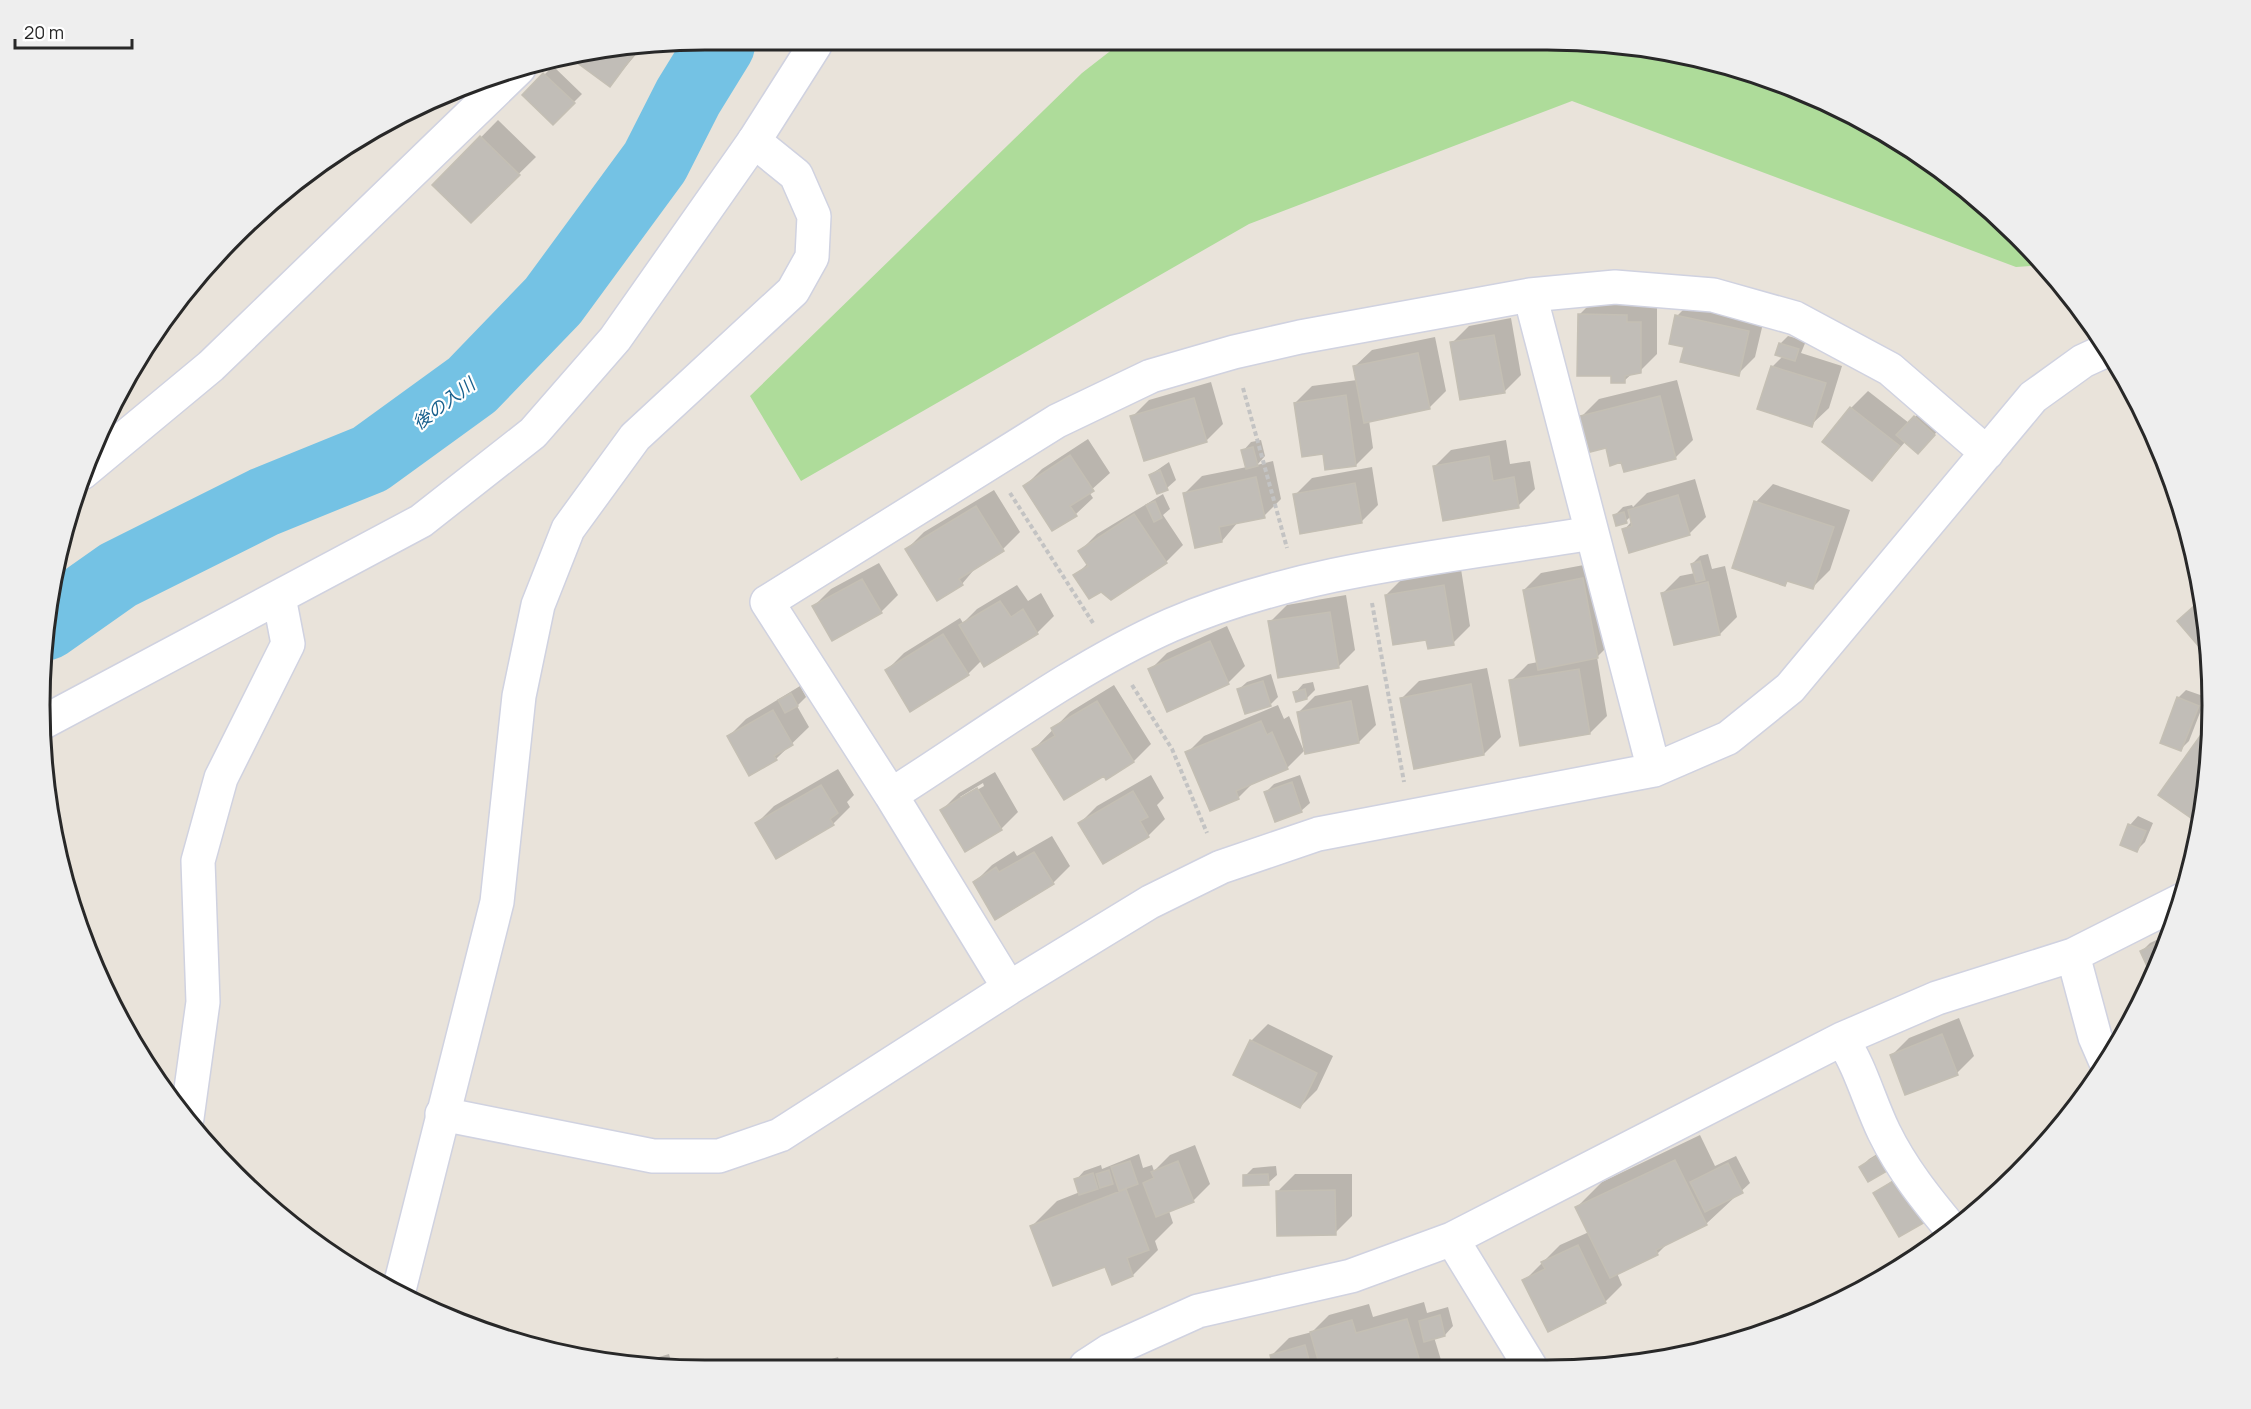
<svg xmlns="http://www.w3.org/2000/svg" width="2251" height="1409" font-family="Manrope,'Noto Sans JP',sans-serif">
	<rect width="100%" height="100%" fill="#e9e3da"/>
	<path fill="#aedc9a" d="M1118,45h515l168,45 151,87 94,88 -30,2 -444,-166 -323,123 -448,257 -51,-85 332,-323z"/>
	<path fill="#0003" fill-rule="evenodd" d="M617,45h27l-34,40 -40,-29z
		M553,66l29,28 -29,29 -29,-28z
		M498,120l38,37 -65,64 -37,-36z
		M1596,298l61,8v48l-17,17h-5l-11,10 -11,-7 -34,-59z
		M1694,299l71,16 -10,42 -17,17 -53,-28 -8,-30z
		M1511,318l10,57 -17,17 -52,-49 17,-17z
		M1788,336l18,5 -5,12 41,13 -13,42 -18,17 -39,-58 11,-11 -3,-12z
		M1435,337l11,54 -17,17 -60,12 4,28 -17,17 -32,-13 -29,-49 17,-17 45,-6 -3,-13 18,-17z
		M1677,380l16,60 -17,17 -51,13 -3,-9 -40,-45 17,-17z
		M1211,382l12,42 -17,17 -74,-24 17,-17z
		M1868,391l41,32 14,-14 19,17 -16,18 -20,-3 -34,38 -21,-71z
		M1088,439l22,34 -21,19 4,6 -17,16 -51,-28 17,-17z
		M1261,440l4,16 -8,9 16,-4 8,38 -17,17 -26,6 -16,19 -37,-48 17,-17 45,-9 -4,-16 8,-9z
		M1506,440l4,24 20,-3 5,28 -17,17 -84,-39 17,-17z
		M1169,462l7,18 -9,8 -9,4 -8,-17z
		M1372,467l6,38 -17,17 -66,-27 17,-17z
		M1695,479l11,38 -17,17 -65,-4 8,-9 -1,-5 -5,5 -11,-6 8,-8 9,-2 1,2 14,-14z
		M1773,484l77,26 -20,60 -17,17 -24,-7 -4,4 -29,-82z
		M994,490l26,42 -17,17 -25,16 -16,19 -55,-35 17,-17z
		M1163,494l7,15 -7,6 20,30 -17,17 -91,14 13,-13 -8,-12 17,-17z
		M1708,554l4,15 13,-3 12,51 -17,17 -57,-41 17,-17 15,-3 -3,-9 8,-8z
		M1600,562l14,78 -17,17 10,59 -17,17 -79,-52 17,-17 10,-2 -14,-72 17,-17z
		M879,563l19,32 -17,17 -67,-6 17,-17z
		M1461,569l9,57 -17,17 -26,-5 -41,-43 17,-17z
		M1017,585l11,16 13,-8 13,23 -17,17 -55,27 -14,14 -81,-4 17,-17 56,-35 3,5 14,-14z
		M1346,595l9,55 -17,17 -68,-45 17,-17z
		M1227,626l18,40 -17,17 -78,-13 17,-17z
		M1487,668l14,69 -17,17 -82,-56 17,-17z
		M1271,674l7,23 -8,8 -32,-15 9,-8z
		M1313,682l2,8 -8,8 -12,-5 8,-9z
		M1114,685l37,59 -17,17 -28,17 -2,-4 -70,-25 36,-37z
		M1368,685l8,40 -17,17 -61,-29 17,-17z
		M800,686l6,11 -9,9 12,21 -33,32 -47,-23 17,-17z
		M2186,690l20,7 -17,44 -8,8 -3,-51z
		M1278,705l6,14 5,-3 15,35 -17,17 -33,14 -16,16 -51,-45 17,-17z
		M838,769l16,26 -7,7 3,5 -17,17 -56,33 -20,-34 17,-17z
		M995,772l23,40 -17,17 -59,-19 17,-17zM983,783l1,3 -24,14v-3z
		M1151,775l13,23 -7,7 8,14 -17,17 -68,-13 17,-17z
		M1300,775l10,28 -9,8 -35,-19 8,-8z
		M2138,816l15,7 -8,19 -8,8 -15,-6 8,-19z
		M1052,836l18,30 -17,17 -78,-1 17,-17 22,-14 3,5z
		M2167,935l-14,37 -1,1 -10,-22 8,-8z
		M1959,1018l15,38 -17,17 -65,-18 17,-17z
		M1268,1024l65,32 -16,34 -17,17 -65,-33 16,-33z
		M1700,1135l15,31 21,-10 14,27 -44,41 -36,17 -13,13 -40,19 5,12 -17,17 -81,-21 36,-36 29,-13 -12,-25 25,-25z
		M1195,1145l15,39 -17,17 -24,10 4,12 -18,18 3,9 -25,25 -28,-10 -73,-39 25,-25 23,-9 -4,-12 8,-9 17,-6 1,4 37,-15 4,14 9,-3 2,6 16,-16z
		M1887,1148l-1,22 -25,-3 8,-8z
		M1276,1166l1,9 -9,8 -23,-7 8,-8z
		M1909,1169l25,42 -59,-18z
		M1295,1174h57v42l-17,17 -57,-42z
		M1424,1302l3,11 21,-6 5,19 -8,9 -11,2 7,23 -7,8 -159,-1 -3,-12 17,-17 23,-6 17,-17 40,-11 4,13z
		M669,1354l3,11 -37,-1h1z
		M838,1357l3,8h-28z
		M626,1361l1,3h-12z"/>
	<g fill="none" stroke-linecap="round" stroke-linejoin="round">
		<path stroke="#74c2e4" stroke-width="70" d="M47,625l71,-50 146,-73 106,-43 102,-74 81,-84 102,-139 33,-65 32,-52"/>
	</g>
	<path fill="#c1bdb7" stroke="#c4bfb4" stroke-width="1.5" d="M617,45h24l-31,42 -42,-31z
		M543,73l32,30 -22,22 -31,-30z
		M480,136l40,39 -49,48 -39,-38z
		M1578,314l49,1v7h14v51l-16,3v7h-14v-7h-34z
		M1675,315l74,16 -10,45 -59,-14 4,-15 -15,-3z
		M1494,335l11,58 -45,7 -10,-58z
		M1779,343l20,6 -4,12 -20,-6z
		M1418,353l12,56 -66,14 -11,-57z
		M1771,366l55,17 -14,44 -55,-18z
		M1346,395l10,71 -31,4 -2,-16 -21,3 -8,-54z
		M1660,396l16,63 -52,13 -3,-10 -11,4 -4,-18 -16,4 -10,-36z
		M1194,398l13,44 -63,19 -14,-45z
		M1850,407l50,39 -28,35 -50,-39z
		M1914,416l21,19 -17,19 -22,-19z
		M1253,447l5,19 -12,3 -5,-19z
		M1070,455l24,36 -24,15 7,10 -25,15 -29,-45z
		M1489,456l4,25 21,-4 5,31 -76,13 -10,-55z
		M1160,470l8,20 -11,4 -8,-19z
		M1256,477l9,41 -46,9 3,15 -27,6 -12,-55z
		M1355,483l7,40 -62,11 -7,-40z
		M1678,495l12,40 -61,18 -7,-24 10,-3 -4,-16z
		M1155,501l7,17 -8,4 -8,-17z
		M1754,501l80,26 -21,62 -26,-8 -2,5 -53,-18z
		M976,506l28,45 -45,28 4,6 -26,16 -32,-52z
		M1624,512l3,11 -11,3 -3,-11z
		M1134,514l33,49 -56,37 -10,-8 -12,7 -16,-24 15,-9 -10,-15z
		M1700,561l5,19 -9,2 -5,-18z
		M1583,578l15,80 -60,12 -15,-80z
		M862,579l20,34 -50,28 -20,-35z
		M1708,582l12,53 -46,10 -13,-52z
		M1444,585l10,60 -26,4 -2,-9 -33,5 -8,-50z
		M2202,599l4,19 1,26 -6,5 -24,-28z
		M1000,601l11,16 12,-8 15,25 -54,33 -25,-42z
		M1330,612l9,56 -61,10 -10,-57z
		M943,634l26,41 -59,37 -25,-42z
		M1210,641l19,43 -62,28 -19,-43z
		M1579,669l11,65 -70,12 -11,-66z
		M1263,681l8,25 -26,8 -8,-25z
		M1471,684l13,71 -70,14 -14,-71z
		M1305,689l2,10 -11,3 -3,-10z
		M791,693l7,13 -13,7 -7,-13z
		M2177,697l22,9 -18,45 -21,-8z
		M1097,701l37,61 -28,18 -2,-4 -40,24 -32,-51 23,-13 -4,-8z
		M1351,701l8,42 -54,11 -8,-42z
		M773,710l20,35 -19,11 3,4 -28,16 -22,-40z
		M1261,721l6,14 5,-3 16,37 -52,22 3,8 -29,12 -25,-59z
		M2210,722l1,26 -13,75 -40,-28z
		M1292,782l10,30 -27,10 -11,-30z
		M821,785l17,28 -8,6 4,6 -58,34 -21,-36z
		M977,788l25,42 -37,22 -25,-42z
		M1133,791l15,26 -8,4 9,16 -46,27 -25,-41z
		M2128,824l18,7 -9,21 -17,-7z
		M1034,852l20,32 -59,36 -22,-38 23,-15 3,5z
		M2159,942l3,8 -11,25 -11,-24z
		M1942,1034l16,41 -53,20 -15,-40z
		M1250,1040l67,33 -17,35 -67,-33z
		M1878,1155l9,16 -19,11 -9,-15z
		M1675,1160l32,65 -51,25 2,5 -48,23 -35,-71z
		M1130,1161l8,23 -19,7 -8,-24z
		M1178,1161l16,41 -38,15 -13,-34 11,-5 -3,-6z
		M1728,1163l15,30 -38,19 -15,-30z
		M1109,1170l4,14 -13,4 -4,-14z
		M1093,1173l5,16 -19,6 -5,-16z
		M1268,1174l1,11 -26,1v-11z
		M1900,1177l27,44 -28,16 -26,-44z
		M1126,1189l23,61 -22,8 6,18 -21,9 -7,-18 -52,19 -23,-60z
		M1335,1190l1,45 -59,1 -1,-45z
		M1578,1245l28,58 -58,29 -26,-52 23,-11 -4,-7z
		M1440,1315l5,21 -21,6 -5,-21z
		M1407,1319l15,49 -102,-1 -10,-35 42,-12 4,13z
		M1305,1345l6,22h-38l-3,-12z"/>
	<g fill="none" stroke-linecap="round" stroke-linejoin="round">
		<defs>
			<path id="minor" d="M1530,295l124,475
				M82,473l129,-107 308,-298
				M42,723l379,-202 112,-88 82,-94 139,-198 61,-96
				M891,795c90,-57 183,-127 280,-170 129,-56 283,-69 421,-92
				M2073,955l22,82 10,23
				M1009,988l-118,-193 -124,-193 290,-181 94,-45 83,-24 66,-15 230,-42 85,-8 98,8 82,23 95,51 97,84
				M1842,1039c19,29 27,62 42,93 18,37 43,68 69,99
				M442,1114l211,42h66l61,-21 229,-147 141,-86 71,-35 97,-33 336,-64 74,-32 62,-50 243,-291 50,-36 24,-11
				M187,1118l16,-116 -5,-141 23,-83 67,-134 -9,-47
				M1452,1239l79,129
				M1086,1366l23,-15 89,-40 153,-35 101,-37 390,-200 95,-41 136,-43 107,-54"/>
			<path id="tertiary" d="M399,1290l98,-388 22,-206 19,-91 30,-76 67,-92 158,-146 19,-34 2,-41 -18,-41 -42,-34"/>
		</defs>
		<use href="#minor" stroke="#d0d2e0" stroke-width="36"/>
		<use href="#tertiary" stroke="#d0d2e0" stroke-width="36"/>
		<path stroke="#c3c3c3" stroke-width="4" stroke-dasharray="4.5 3" stroke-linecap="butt" d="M1243,388l44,160
			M1010,493l83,130
			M1372,603l32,179
			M1132,685l40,64 35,84"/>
		<use href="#minor" stroke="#fff" stroke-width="33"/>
		<use href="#tertiary" stroke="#fff" stroke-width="33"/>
	</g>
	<g text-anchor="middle" stroke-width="4.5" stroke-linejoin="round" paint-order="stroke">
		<g font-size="18" font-style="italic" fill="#175f8c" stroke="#fff">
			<text transform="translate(444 404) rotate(-37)" y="6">後の入川</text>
		</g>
	</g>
	<path d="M0 0H2251V1409H0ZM705 50H1547A655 655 0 0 1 2202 705V705A655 655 0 0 1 1547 1360H705A655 655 0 0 1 50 705V705A655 655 0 0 1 705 50Z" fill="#eee" fill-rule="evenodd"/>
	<path fill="none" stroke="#282828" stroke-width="3" d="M705 50H1547A655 655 0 0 1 2202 705V705A655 655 0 0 1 1547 1360H705A655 655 0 0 1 50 705V705A655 655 0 0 1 705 50Z"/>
	<path d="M15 39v9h117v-9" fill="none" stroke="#282828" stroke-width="3"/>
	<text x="24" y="39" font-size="18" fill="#282828" stroke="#ffffff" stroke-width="4.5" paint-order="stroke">20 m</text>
</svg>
